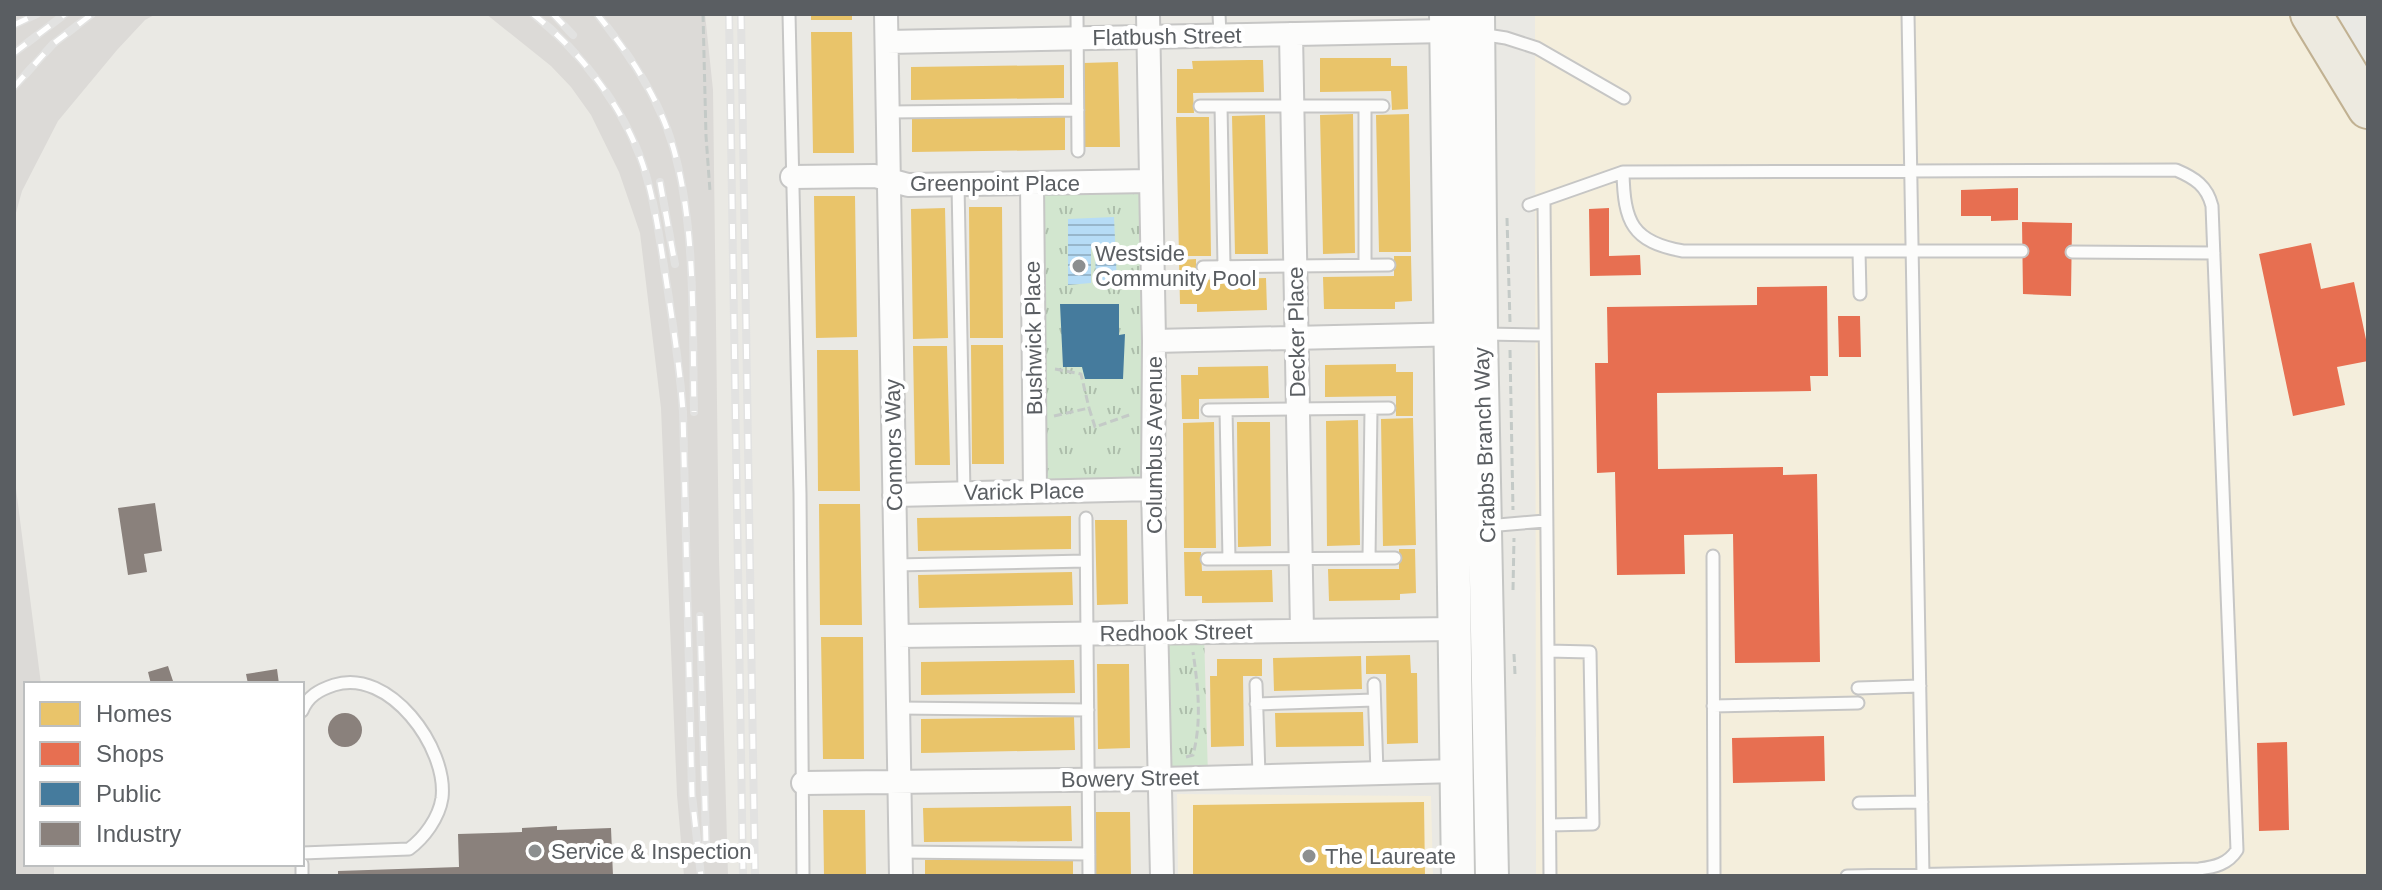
<svg xmlns="http://www.w3.org/2000/svg" width="2382" height="890" font-family="Arial,sans-serif">
	<defs>
		<pattern id="grass-tufts" width="24" height="20" patternUnits="userSpaceOnUse" patternTransform="scale(2)"><rect width="24" height="20" fill="#d2e6cf"/><path d="M3 7l-1-3M5 7V3M7 7l1-3M15 17l-1-3M17 17v-4M19 17l1-3" fill="none" stroke="#adbeab"/></pattern>
		<pattern id="water-rules" width="6" height="5" patternUnits="userSpaceOnUse" patternTransform="scale(2)"><rect width="6" height="5" fill="#b6dcf6"/><path d="M0 2.5h6" fill="none" stroke="#97b6cb"/></pattern>
	</defs>
	<rect width="100%" height="100%" fill="#eae9e4"/>
	<path fill="#f4eedc" d="M1535,14h758l75,121v741h-832z
		M1177,794l254,2 2,80h-255z"/>
	<path fill="#dcdad7" d="M14,14h142l-11,6 -28,30 -59,71 -36,70 -8,29z
		M486,14h219l8,76 6,469 9,317h-44l-7,-81 -16,-387 -21,-175 -21,-61 -28,-57 -20,-28 -20,-21z
		M14,473l27,211h-15v180h28v12h-40z"/>
	<path fill="url(#grass-tufts)" d="M1148,184l2,302 -115,5 -2,-305z
		M1158,632h46l4,145 -47,2z"/>
	<path fill="url(#water-rules)" d="M1114,217l3,66 -21,1 -1,-36h-4v35l-23,2v-66z"/>
	<path fill="#e9c46a" d="M811,14h41v6h-41z
		M811,32h41l2,121h-41z
		M1320,58h71v8h16l1,43 -16,1 -1,-19 -71,1z
		M1249,60h14l1,32 -71,1 1,20h-17v-44h16l-1,-8z
		M1118,62l2,85h-35l-2,-84z
		M1064,65v33l-153,2v-33z
		M1353,114l2,139 -32,1 -3,-139z
		M1409,114l2,138h-32l-3,-137z
		M1265,115l3,139h-33l-3,-138z
		M1065,117v33l-153,2v-33z
		M1176,117h33l2,139h-32z
		M814,196h41l2,141 -41,1z
		M969,207h33l1,131h-33z
		M945,208l3,130 -35,1 -2,-130z
		M1394,256h17l1,45 -17,1v7h-71l-1,-32 71,-1z
		M1196,259v21l70,-2 1,32 -70,2v-8h-17l-1,-44z
		M971,345h32l1,119h-32z
		M913,346h34l3,119h-35z
		M817,350h41l2,141h-42z
		M1396,364v8h17v44h-17v-20l-71,1v-32z
		M1268,366l1,32 -70,1v20h-17l-1,-44h17v-8z
		M1413,418l3,127 -33,1 -2,-127z
		M1358,420l2,125 -33,1 -1,-125z
		M1214,422l2,126h-32l-1,-125z
		M1237,422h33l1,124 -33,1z
		M819,504h41l2,121h-42z
		M1071,516v33l-153,2 -1,-33z
		M1095,520h32l1,84 -31,1z
		M1399,549h16l1,44 -16,1v6l-71,1 -1,-32h71z
		M1184,552h17l1,19 70,-1 1,32 -71,1v-7h-17z
		M1072,572l1,33 -154,3 -1,-33z
		M821,637h42l1,122h-41z
		M1410,655l1,18h6l1,70 -31,1 -1,-70h-20v-18z
		M1361,656l1,33 -88,2 -1,-33z
		M1217,659h45v17h-19l1,70 -33,1 -1,-71h7z
		M1074,660l1,33 -154,2v-33z
		M1097,664h32l1,84 -32,1z
		M1363,712l1,34 -88,1 -1,-34z
		M1074,717l1,33 -154,3v-34z
		M1424,802l1,74h-232v-71z
		M1071,806l1,35 -148,1 -1,-34z
		M823,810h42l1,66h-42z
		M1095,812h35l1,64h-35z
		M1073,857v19h-148v-16z"/>
	<path fill="#e76f51" d="M2018,188v32l-27,1v-5h-30v-26z
		M1609,208v48l31,-1 1,20 -51,1 -1,-67z
		M2022,222l50,1 -1,73 -48,-2z
		M2311,243l10,46 33,-7 14,67v12l-31,6 8,38 -52,11 -34,-162z
		M1827,286l1,90h-18l1,15 -154,2 1,76 125,-2v8l34,-1 3,188 -85,1 -2,-129 -49,1 1,39 -68,1 -2,-103 -18,1 -2,-110h13l-1,-56 150,-2v-18z
		M1838,316h22l1,41h-22z
		M1824,736l1,45 -92,2 -1,-45z
		M2287,742l2,88 -30,1 -2,-88z"/>
	<path fill="#457b9d" d="M1060,304h59v31l6,-1 -2,45h-38l-3,-12h-19z"/>
	<path fill="#8a817c" d="M155,503l7,48 -18,3 3,18 -19,3 -10,-67z
		M168,666l6,18h-23l-3,-12z
		M277,669l2,15h-31l-2,-10z
		M328 730a17 17 0 1 1 34 0a17 17 0 1 1-34 0Z
		M557,826v4l54,-2 2,48h-275v-5l121,-4 -1,-33 64,-2v-4z"/>
	<g fill="none" stroke-linecap="round" stroke-linejoin="round">
		<defs>
			<path id="service" d="M789,14l11,480 3,382
				M1077,14l1,137
				M1219,14l1,20
				M1908,14l15,861
				M1480,34l26,4 31,10 87,50
				M1200,106h183
				M1221,106l3,160
				M888,112l190,-2
				M1623,172c1,50 9,70 60,79h339
				M958,185l6,307
				M1544,200l6,676
				M1529,205l94,-33 553,-2c19,8 31,16 36,36l25,644c-9,14 -22,17 -38,19l-352,7
				M1859,251l1,43
				M2072,252l142,1
				M1365,265v-159
				M1203,267l186,-2
				M1485,334l59,1
				M1208,410l181,-2
				M1226,410l3,149
				M1086,518l3,358
				M1487,526l58,-5
				M1713,556l1,320
				M1369,558l2,-149
				M1207,559l188,-1
				M895,565l191,-4
				M1548,651l42,1 3,172 -43,1
				M1256,684l3,91
				M1374,684l3,88
				M1858,688l62,-2
				M1256,704l118,-4
				M1713,706l145,-3
				M898,708l190,2
				M302,711c6,-15 17,-21 32,-26 55,-18 114,63 108,113 -3,20 -18,40 -33,51l-107,4
				M1859,803l63,-1
				M900,852l189,2
				M302,864v12"/>
			<path id="minor" d="M886,14l15,862
				M1148,14l6,327 -1,148 9,387
				M1291,34l11,596
				M887,42l560,-11
				M792,177l83,-1 33,9 242,-4
				M1032,184l3,307
				M1154,341l310,-7
				M894,495l259,-6
				M897,636l558,-7
				M803,783l358,-4 296,-8"/>
			<path id="secondary" d="M1446,14l12,862
				M1478,14l3,320 11,542"/>
			<path id="motorway" d="M2311,14l57,94"/>
		</defs>
		<use href="#service" stroke="#c6c6c5" stroke-width="15"/>
		<use href="#minor" stroke="#c6c6c5" stroke-width="26"/>
		<use href="#secondary" stroke="#c5c6c4" stroke-width="36"/>
		<use href="#motorway" stroke="#c1b192" stroke-width="44"/>
		<path stroke="#c4cac7" stroke-width="3" stroke-dasharray="8 4" stroke-linecap="butt" d="M703,14l3,122 4,55
			M1507,218l3,104
			M1510,350l3,160
			M1055,369l26,5 8,34
			M1054,416l35,-8 6,19 37,-13
			M1513,590l1,-52
			M1514,654l1,20
			M1186,757l7,-2c9,-34 5,-69 0,-103"/>
		<use href="#service" stroke="#fcfcfb" stroke-width="11"/>
		<use href="#minor" stroke="#fcfcfb" stroke-width="22"/>
		<use href="#secondary" stroke="#fcfcfb" stroke-width="32"/>
		<use href="#motorway" stroke="#edeae0" stroke-width="40"/>
		<defs>
			<path id="rail" d="M533,14c48,38 90,92 110,151 12,37 17,76 23,114 7,45 14,89 17,133l9,383 9,81
				M553,14l20,21
				M597,14c26,32 49,65 65,102 36,83 30,206 32,296
				M729,14l14,862
				M741,14l14,862
				M14,25l23,-11
				M14,53l51,-39
				M14,87l39,-43 39,-30
				M660,182l15,82
				M700,616l6,228"/>
		</defs>
		<use href="#rail" stroke="#e2e2e1" stroke-width="8"/>
		<use href="#rail" stroke="#fff" stroke-width="5" stroke-dasharray="15" stroke-linecap="butt"/>
	</g>
	<g fill="#8c8f90" stroke="#fff" stroke-width="3">
		<circle cx="1079" cy="266" r="8"/>
		<circle cx="535" cy="851" r="8"/>
		<circle cx="1309" cy="856" r="8"/>
	</g>
	<g text-anchor="middle" stroke-width="8" stroke-linejoin="round" paint-order="stroke">
		<g font-size="22" fill="#5a5e62" stroke="#fff">
			<text transform="translate(1167 36) rotate(-1)" y="8">Flatbush Street</text>
			<text x="995" y="191">Greenpoint Place</text>
			<text transform="translate(1296 332) rotate(-91)" y="8">Decker Place</text>
			<text transform="translate(1033 338) rotate(-91)" y="8">Bushwick Place</text>
			<text transform="translate(893 445) rotate(-91)" y="8">Connors Way</text>
			<text transform="translate(1154 445) rotate(-90)" y="8">Columbus Avenue</text>
			<text transform="translate(1484 445) rotate(-92)" y="8">Crabbs Branch Way</text>
			<text transform="translate(1024 491) rotate(-1)" y="8">Varick Place</text>
			<text transform="translate(1176 632) rotate(-1)" y="8">Redhook Street</text>
			<text transform="translate(1130 778) rotate(-1)" y="8">Bowery Street</text>
		</g>
		<g font-size="22" fill="#5a5e62" stroke="#fff" text-anchor="start">
			<text x="1095" y="261">Westside<tspan x="1095" dy="25">Community Pool</tspan></text>
			<text x="551" y="859">Service &amp; Inspection</text>
			<text x="1325" y="864">The Laureate</text>
		</g>
	</g>
	<rect width="2382" height="890" fill="none" stroke="#5a5e62" stroke-width="32"/>
	<rect x="24" y="682" width="280" height="184" fill="#ffffff" stroke="#bdbfc0" stroke-width="2"/>
	<rect x="40" y="702" width="40" height="24" fill="#e9c46a" stroke="#bdbfc0" stroke-width="2"/>
	<text x="96" y="722" font-size="24" fill="#5a5e62">Homes</text>
	<rect x="40" y="742" width="40" height="24" fill="#e76f51" stroke="#bdbfc0" stroke-width="2"/>
	<text x="96" y="762" font-size="24" fill="#5a5e62">Shops</text>
	<rect x="40" y="782" width="40" height="24" fill="#457b9d" stroke="#bdbfc0" stroke-width="2"/>
	<text x="96" y="802" font-size="24" fill="#5a5e62">Public</text>
	<rect x="40" y="822" width="40" height="24" fill="#8a817c" stroke="#bdbfc0" stroke-width="2"/>
	<text x="96" y="842" font-size="24" fill="#5a5e62">Industry</text>
</svg>
